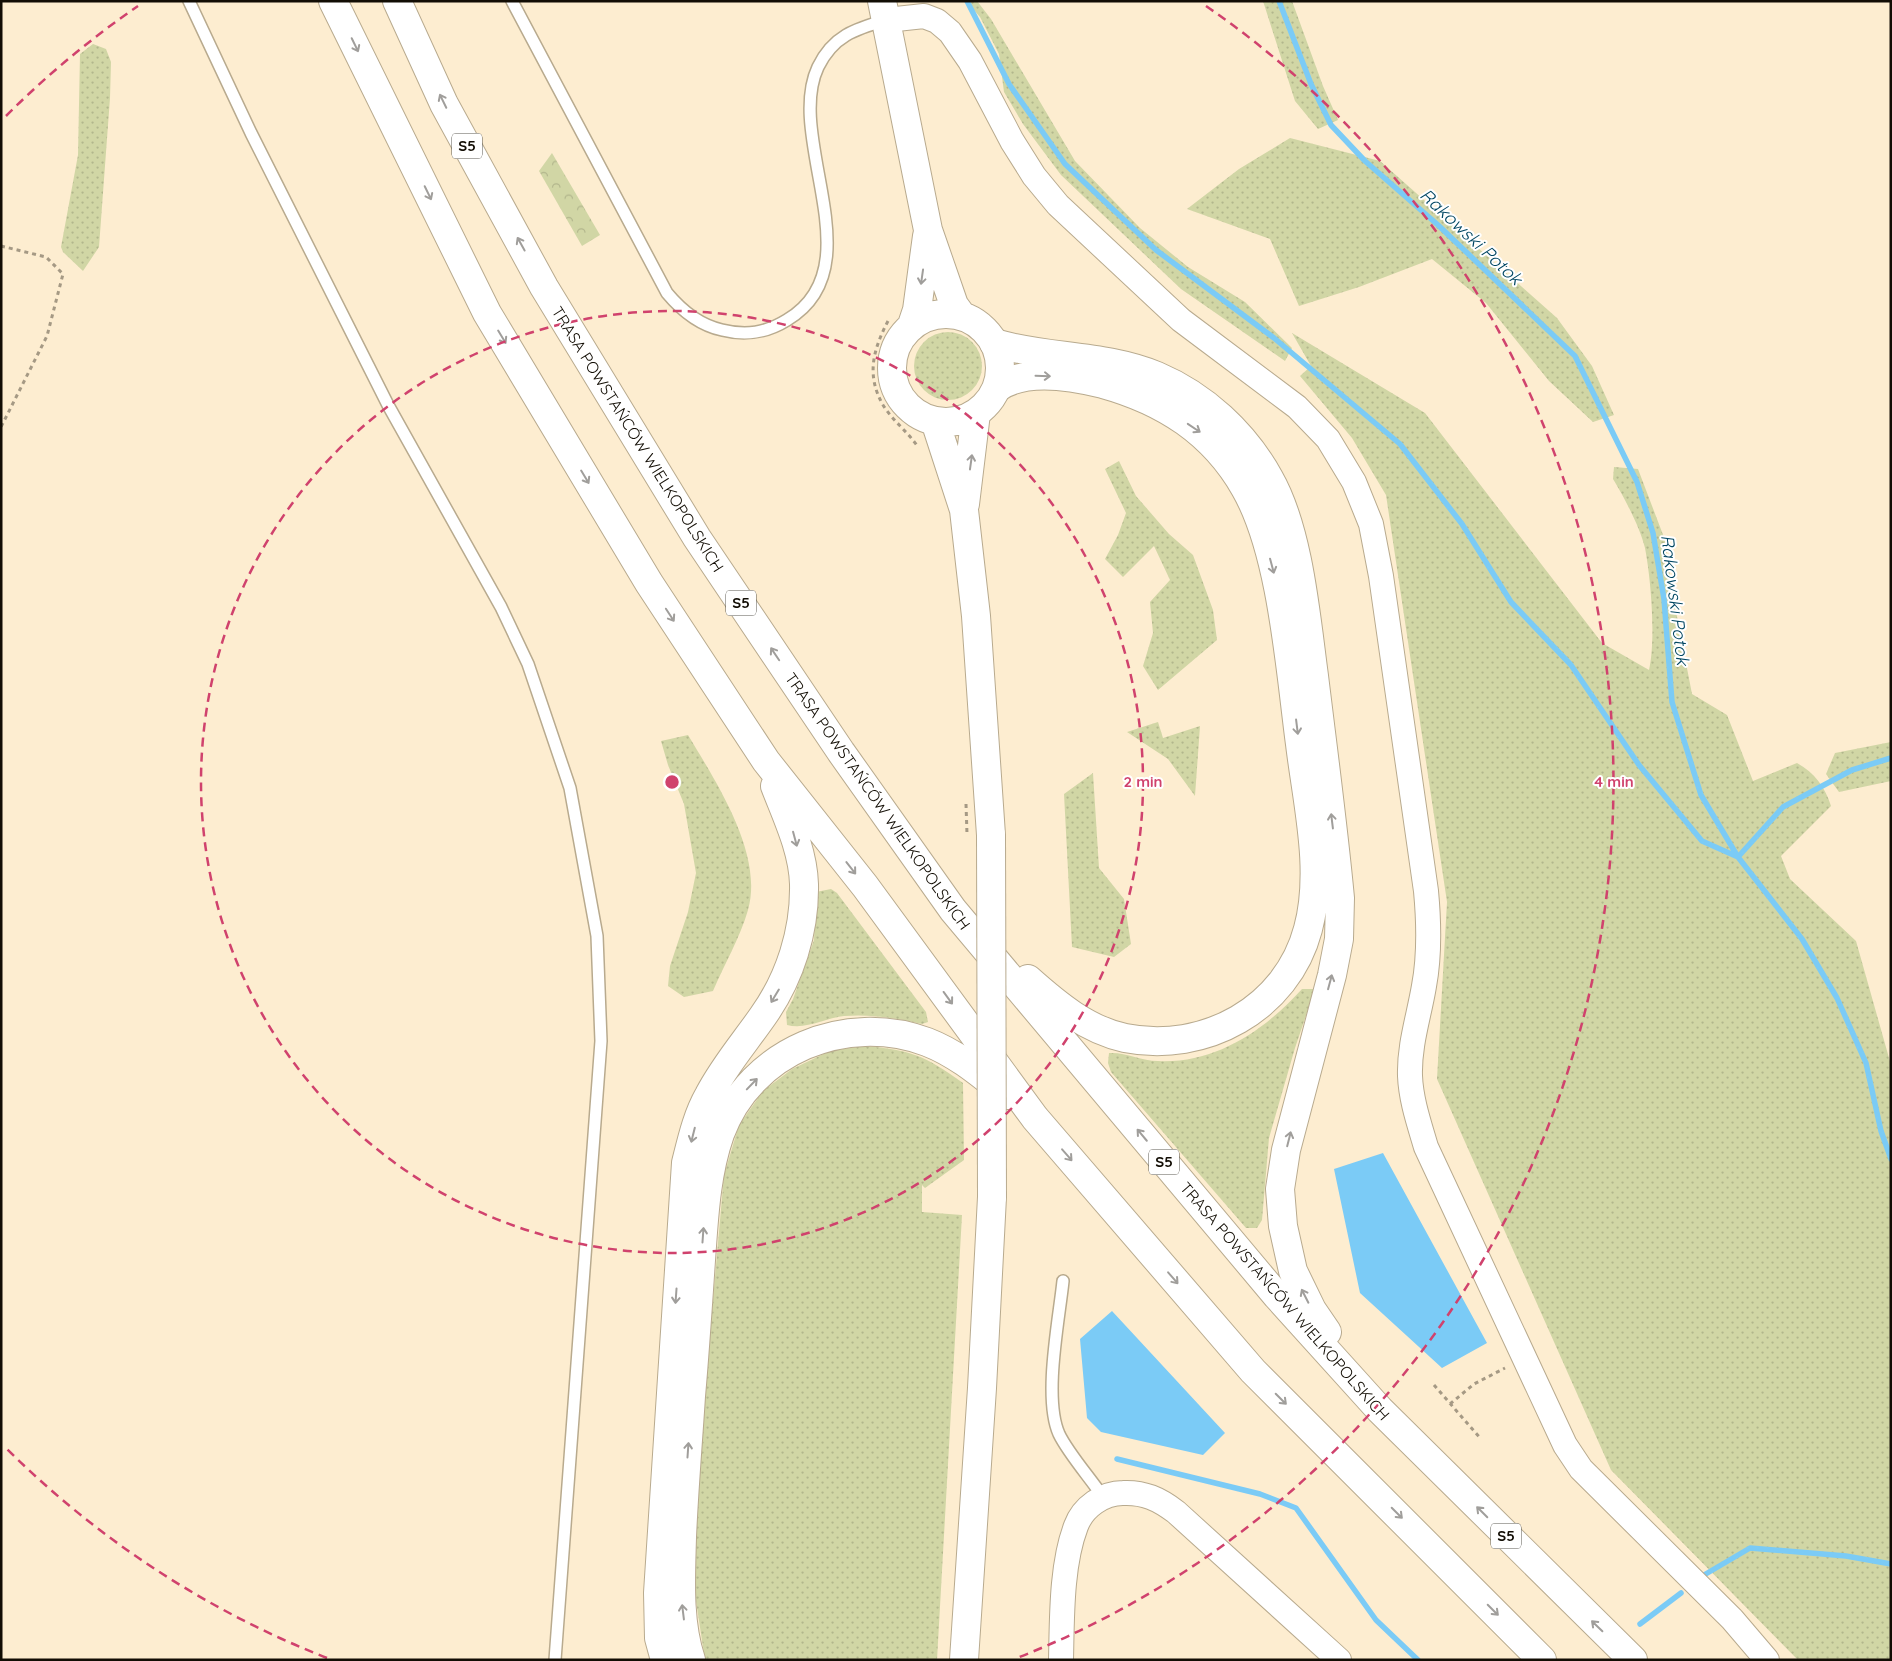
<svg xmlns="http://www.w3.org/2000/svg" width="1892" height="1661" font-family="Quicksand,sans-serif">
	<defs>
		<pattern id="grass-dots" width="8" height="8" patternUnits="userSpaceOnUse" patternTransform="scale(1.25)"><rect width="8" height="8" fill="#d1d6a5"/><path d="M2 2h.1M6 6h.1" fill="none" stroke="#b2b68c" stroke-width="1.8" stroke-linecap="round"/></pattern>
		<pattern id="forest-crowns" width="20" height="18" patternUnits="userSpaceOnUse" patternTransform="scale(1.25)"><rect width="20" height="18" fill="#d1d6a5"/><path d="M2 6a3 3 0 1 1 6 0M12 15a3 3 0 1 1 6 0" fill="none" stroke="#b2b68c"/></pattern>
	</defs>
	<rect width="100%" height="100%" fill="#fdedd0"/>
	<path fill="url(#grass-dots)" d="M966,1h11l14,18 84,142 65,67 48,39 57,35 47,46 -7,13 -104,-72 -120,-114 -38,-51 -19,-32 -5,-38 -19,-37z
		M1263,1h29l31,85 15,34 -20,9 -23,-28z
		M93,44l13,5 5,13 -1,36 -11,149 -16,24 -20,-19 -2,-5 17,-92 2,-101z
		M1290,138l90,23 177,157 35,48 22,49 -21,7 -44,-41 -63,-78 -54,-44 -73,28 -60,19 -29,-67 -83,-30 52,-40z
		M914 366a34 34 0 1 1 68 0a34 34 0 1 1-68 0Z
		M1292,333l133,80 177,230 47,27c7,-30 2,-91 -4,-122 -5,-21 -21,-51 -32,-69l1,-12 24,2 27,71 8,56 19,98 35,21 26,66 44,-18c18,10 28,24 34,43l-50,50 9,23 66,62 35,124v595h-93l-187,-190 -174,-391 10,-177 -61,-407 -34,-57 -52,-62 11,-10z
		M1119,461l17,35 33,38 24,21 20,55 4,30 -59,50 -15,-24 10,-33 -3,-31 20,-22 -16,-34 -31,31 -18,-18 13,-24 8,-22 -21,-44z
		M1158,722l5,16 37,-12 -5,70 -27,-37 -41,-27z
		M688,735c28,47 76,119 60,175 -8,28 -24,55 -35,81l-29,6 -16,-11 2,-20 18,-54 8,-39 -12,-69 -16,-39 -7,-24z
		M1891,742v39l-52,11 -13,-18 9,-21z
		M1093,773l6,95 25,31 7,45 -17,13 -42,-10 -8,-153z
		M831,889l6,4 89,119 2,10 -6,2c-26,-6 -51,-10 -78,-8 -19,2 -38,14 -57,9l-1,-13 7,-13 21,-59 2,-48z
		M1302,989h13l-20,59 -26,90 -7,82 -5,8h-11l-135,-156 -3,-9 1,-10c17,-1 32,8 49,8 57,3 107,-31 144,-72z
		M864,1046c47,4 60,9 99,37l1,77 -39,28 -3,-3v27l40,3 -25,445h-232l-11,-72 -1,-62 31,-351 15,-50 24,-34 29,-22 38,-18z"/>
	<path fill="url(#forest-crowns)" d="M552,153l48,82 -18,11 -43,-75z"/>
	<path fill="#7bcbf6" d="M1383,1153l104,190 -45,25 -82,-75 -26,-124z
		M1112,1311l113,122 -22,22 -102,-23 -14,-14 -7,-79z"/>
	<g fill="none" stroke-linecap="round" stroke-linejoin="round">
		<path stroke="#7bcbf6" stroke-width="5.5" d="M967,1l42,83 56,80 91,86 118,88 126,106 62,80 49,78 60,63 68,100 63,76 36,16 45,-50 69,-37 39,-12
			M1279,1l32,83 20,41 34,36 73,64 137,131 62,126 16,51 11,66 8,103 29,93 37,62 64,82 35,59 29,65 15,68 10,28
			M1117,1459l143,35 36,14 80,112 42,40
			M1704,1575l46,-27 96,8 45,8
			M1640,1624l41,-31"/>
		<defs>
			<path id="service" d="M189,1l62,132 137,272 113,202 27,57 42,124 27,148 4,105 -46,619
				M512,1l155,292c15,18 32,32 55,37 24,6 44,3 65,-10 89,-53 -3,-181 31,-253 15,-31 37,-38 68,-47
				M1063,1281c-4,39 -20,117 -4,153 9,19 32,45 44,63"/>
			<path id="minor" d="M887,20l37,-4 13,5 13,11 20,29 42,80 22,35 24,29 123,115 116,87 31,32 26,43 17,42 10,52 45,315c3,32 4,63 -2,95 -5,30 -15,59 -14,90 1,24 9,47 16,71l139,298 16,24 151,150 35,41
				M1061,1660c1,-41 0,-95 15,-134 7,-19 27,-33 47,-33 21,-1 36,6 53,19l163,148"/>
			<path id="secondary" d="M882,1l46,229 26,75 8,11
				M892 368a54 54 0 1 1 108 0a54 54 0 1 1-108 0Z
				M912,325l5,-15 10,-74
				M935,421l29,89 12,106 15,219
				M965,504l11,-91
				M964,1660l18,-272 10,-191"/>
			<path id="motorway" d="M333,1l154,312 162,270 117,178 99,125 170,232 218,253 289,289
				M397,1l47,103 100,183 153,251 144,214 112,158 324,386 103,114 253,250
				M994,343c54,16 110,11 163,33 47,20 87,57 112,102 30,52 37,139 45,198 9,74 19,148 26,222l-1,41 -7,36 -46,175 -6,39 3,37 10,45 19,39 15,22
				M997,388c28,-20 74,-12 106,-4 61,17 110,48 142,104 37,64 45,181 55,256 7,59 24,126 8,185 -21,80 -104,125 -183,109 -38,-8 -69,-34 -97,-59
				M665,1660l-6,-22 -1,-45 28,-430c6,-24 11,-47 23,-68 15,-29 36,-53 54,-79 27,-38 42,-85 41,-132 -1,-34 -17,-67 -29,-98
				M691,1660c-13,-39 -10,-83 -9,-123 2,-47 6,-94 9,-141 4,-45 7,-91 10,-136 3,-42 5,-86 19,-126 31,-84 126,-122 207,-92 31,12 55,33 80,53"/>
		</defs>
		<use href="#service" stroke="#b8aa8e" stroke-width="14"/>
		<use href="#minor" stroke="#b8aa8e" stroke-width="26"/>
		<use href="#secondary" stroke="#b8aa8e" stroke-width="30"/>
		<use href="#motorway" stroke="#b8aa8e" stroke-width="30"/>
		<path stroke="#a59984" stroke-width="3" stroke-dasharray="4 4" stroke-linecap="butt" d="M1,246l45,11 17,17 -16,62 -46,91
			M888,321c-15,29 -22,54 -5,84 9,15 25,27 35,42
			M1434,1385l47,54
			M1450,1404l24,-20 31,-16"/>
		<use href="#service" stroke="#fff" stroke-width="11"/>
		<use href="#minor" stroke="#fff" stroke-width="24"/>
		<use href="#secondary" stroke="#fff" stroke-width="28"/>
		<use href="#motorway" stroke="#fff" stroke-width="28"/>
		<defs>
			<path id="secondary-bridge" d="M991,835l1,362"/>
		</defs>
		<use href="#secondary-bridge" stroke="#b8aa8e" stroke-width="30" stroke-linecap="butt"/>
		<path stroke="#a59984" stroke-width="3" stroke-dasharray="4 4" stroke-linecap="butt" d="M966,804l1,30"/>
		<use href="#secondary-bridge" stroke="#fff" stroke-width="28"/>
	</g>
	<defs><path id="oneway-shaft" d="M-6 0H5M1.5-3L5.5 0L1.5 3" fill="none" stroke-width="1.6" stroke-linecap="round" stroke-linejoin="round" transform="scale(1.25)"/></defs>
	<g stroke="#a09e9b">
		<use href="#oneway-shaft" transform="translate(355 45) rotate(64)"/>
		<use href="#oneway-shaft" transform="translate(443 101) rotate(-116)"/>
		<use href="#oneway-shaft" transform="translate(428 193) rotate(64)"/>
		<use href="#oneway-shaft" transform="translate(521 244) rotate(-119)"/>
		<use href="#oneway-shaft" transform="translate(922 277) rotate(98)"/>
		<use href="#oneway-shaft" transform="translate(502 337) rotate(59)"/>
		<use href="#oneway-shaft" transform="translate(1043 376) rotate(2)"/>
		<use href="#oneway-shaft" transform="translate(1194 428) rotate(34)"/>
		<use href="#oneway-shaft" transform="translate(971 462) rotate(-82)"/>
		<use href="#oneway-shaft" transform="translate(585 477) rotate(59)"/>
		<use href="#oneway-shaft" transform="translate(1272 566) rotate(75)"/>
		<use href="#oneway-shaft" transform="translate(670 615) rotate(57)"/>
		<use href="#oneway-shaft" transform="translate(775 654) rotate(-124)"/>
		<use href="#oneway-shaft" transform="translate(1297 727) rotate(83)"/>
		<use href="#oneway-shaft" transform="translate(1332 821) rotate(-97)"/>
		<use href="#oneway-shaft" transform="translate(795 839) rotate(75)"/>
		<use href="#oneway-shaft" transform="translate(851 868) rotate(52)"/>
		<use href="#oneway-shaft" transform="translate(1330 982) rotate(-75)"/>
		<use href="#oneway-shaft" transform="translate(775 996) rotate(121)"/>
		<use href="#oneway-shaft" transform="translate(948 998) rotate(54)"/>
		<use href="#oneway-shaft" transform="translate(752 1084) rotate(-46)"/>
		<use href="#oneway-shaft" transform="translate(693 1135) rotate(104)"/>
		<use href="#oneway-shaft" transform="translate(1142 1135) rotate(-130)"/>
		<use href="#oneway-shaft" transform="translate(1289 1139) rotate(-76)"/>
		<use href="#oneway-shaft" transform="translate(1067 1155) rotate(49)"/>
		<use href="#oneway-shaft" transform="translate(703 1235) rotate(-86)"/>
		<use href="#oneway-shaft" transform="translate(1173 1278) rotate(49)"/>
		<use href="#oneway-shaft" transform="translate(676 1296) rotate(94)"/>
		<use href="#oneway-shaft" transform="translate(1305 1296) rotate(-117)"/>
		<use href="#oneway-shaft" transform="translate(1281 1399) rotate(45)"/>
		<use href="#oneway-shaft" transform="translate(688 1450) rotate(-86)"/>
		<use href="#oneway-shaft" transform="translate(1482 1512) rotate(-135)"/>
		<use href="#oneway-shaft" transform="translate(1397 1513) rotate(45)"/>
		<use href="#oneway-shaft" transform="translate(1493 1610) rotate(45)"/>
		<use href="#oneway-shaft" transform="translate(683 1612) rotate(-97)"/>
		<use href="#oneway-shaft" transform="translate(1597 1626) rotate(-136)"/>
	</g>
	<g fill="none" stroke="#d0426d" stroke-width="2.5" stroke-dasharray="9 6">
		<circle cx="672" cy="782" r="471"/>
		<path d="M327 1658A942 942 0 0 1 6 1448M6 116A942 942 0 0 1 138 6M1206 6A942 942 0 0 1 1017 1658"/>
	</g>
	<g text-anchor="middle" stroke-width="4" stroke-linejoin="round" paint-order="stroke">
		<g fill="#fff" stroke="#59564f" stroke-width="1">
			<rect x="452" y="133.5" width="30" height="25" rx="4"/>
			<rect x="726" y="590.5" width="30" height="25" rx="4"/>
			<rect x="1149" y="1149.5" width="30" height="25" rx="4"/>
			<rect x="1491" y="1523.5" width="30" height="25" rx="4"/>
		</g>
		<g font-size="15" font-weight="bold" fill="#120d04">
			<text x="467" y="151">S5</text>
			<text x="741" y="608">S5</text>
			<text x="1164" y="1167">S5</text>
			<text x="1506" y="1541">S5</text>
		</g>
		<g font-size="16" fill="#120d04" stroke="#fff">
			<text transform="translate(638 439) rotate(58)" y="6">TRASA POWSTAŃCÓW WIELKOPOLSKICH</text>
			<text transform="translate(878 801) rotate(55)" y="6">TRASA POWSTAŃCÓW WIELKOPOLSKICH</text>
			<text transform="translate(1285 1301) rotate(49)" y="6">TRASA POWSTAŃCÓW WIELKOPOLSKICH</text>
		</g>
		<g font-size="18" font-style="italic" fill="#004662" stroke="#fff">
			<text transform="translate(1471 237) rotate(43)" y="6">Rakowski Potok</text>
			<text transform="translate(1675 600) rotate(83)" y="6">Rakowski Potok</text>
		</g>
	</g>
	<circle cx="672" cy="782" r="8" fill="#d0426d" stroke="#fff" stroke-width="2.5"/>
	<g font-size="15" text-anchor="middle" font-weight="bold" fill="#d0426d" stroke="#fff" stroke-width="4" stroke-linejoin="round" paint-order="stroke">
		<text x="1143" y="787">2 min</text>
		<text x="1614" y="787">4 min</text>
	</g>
	<rect width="1892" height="1661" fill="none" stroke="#120d04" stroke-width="5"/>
</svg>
